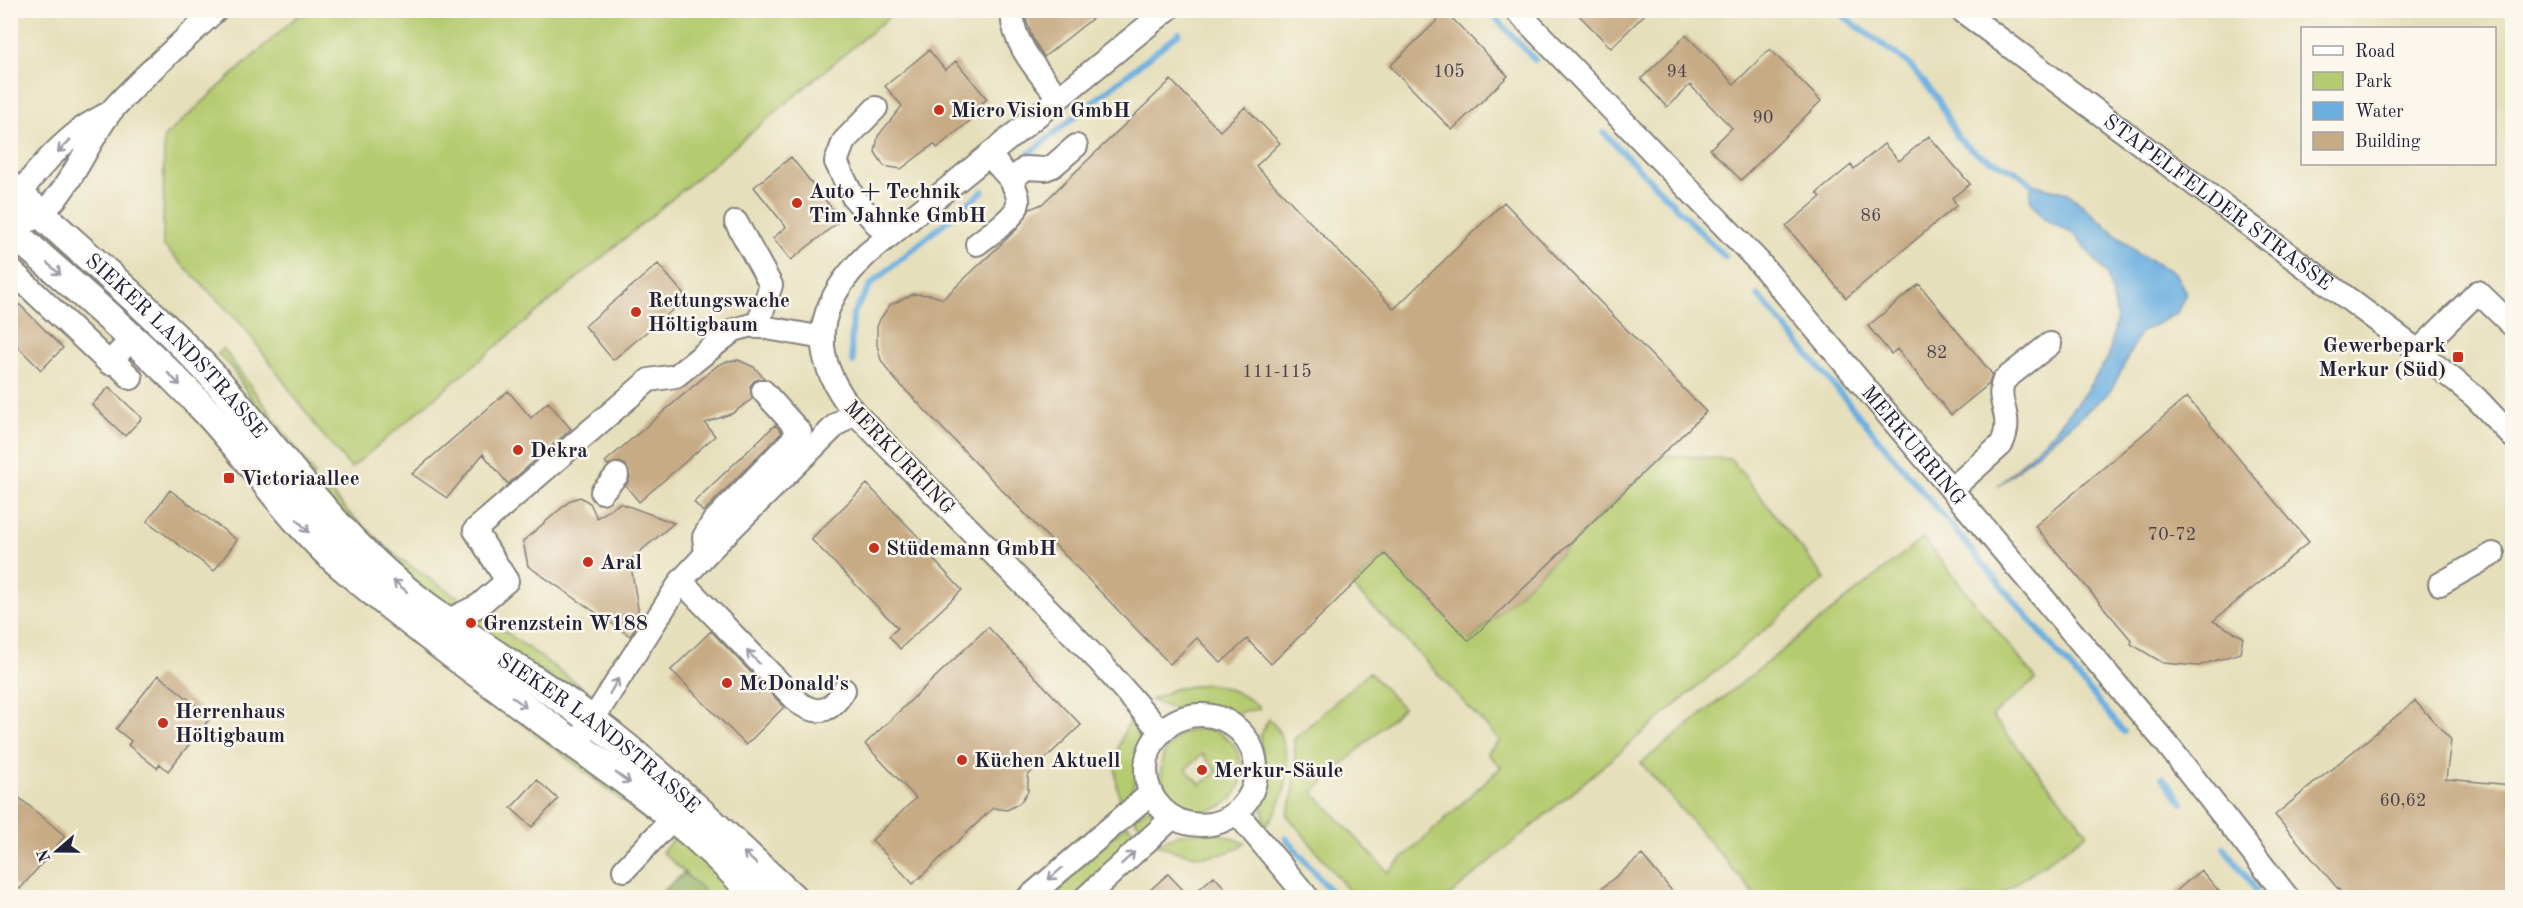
<svg xmlns="http://www.w3.org/2000/svg" width="2523" height="908" font-family="'Old Standard TT',serif">
	<rect width="100%" height="100%" fill="#fbf7ec"/>
	<filter id="ink" filterUnits="userSpaceOnUse"><feTurbulence type="fractalNoise" baseFrequency=".0167" numOctaves="2"/><feDisplacementMap in="SourceGraphic" scale="12" xChannelSelector="R" yChannelSelector="G"/><feConvolveMatrix kernelMatrix="1 2 1 2 8 2 1 2 1" color-interpolation-filters="sRGB"/></filter>
	<filter id="wash" filterUnits="userSpaceOnUse"><feTurbulence type="fractalNoise" baseFrequency=".008" numOctaves="4" result="noise"/><feDisplacementMap in="SourceGraphic" scale="24" xChannelSelector="R" yChannelSelector="G"/><feGaussianBlur stdDeviation="1.35" result="paint"/><feColorMatrix in="noise" values="0 0 0 0 0 0 0 0 0 0 0 0 0 0 0 0 0 1.4 0 .05"/><feComposite in="paint" operator="in"/></filter>
	<g filter="url(#wash)">
		<rect width="100%" height="100%" fill="#e6dfbb"/>
		<path fill="#b5cb70" stroke="#6c7656" stroke-width="1.5" fill-rule="evenodd" d="M304,10h592v1l-545,457 -33,-39 -74,-102 -81,-82 1,-108z
			M40,226l105,101h-11l-100,-90 -2,-9z
			M223,348l92,127 -4,3 -43,-53 -39,-61 -11,-10z
			M1662,455l69,4 94,120 -377,318h-94l-67,-82c10,-25 9,-50 7,-76l75,-67 34,36 -90,84 75,80 113,-105 -14,-14 13,-12 -95,-102 -53,-53 33,-32 85,87z
			M331,493l20,22 48,43 66,44 -14,2 -28,-13 -97,-94z
			M1923,538l113,141 -44,37 96,117 -91,64h-240l-116,-134z
			M481,614l112,81h-15l-113,-73z
			M452,665l200,147 -4,9 -181,-141 -23,-12z
			M1206,684c20,1 37,11 53,22v3l-25,5 -28,-8 -36,2 -19,-8 23,-11z
			M1132,718c13,24 8,67 -10,87 -11,-31 -8,-60 10,-87z
			M1269,719c28,26 21,83 -4,107l-4,-27 5,-31 -6,-26 1,-9z
			M1192,730c54,-10 70,67 19,80 -51,13 -72,-65 -19,-80zM1202,754l15,17 -16,14 -15,-16z
			M1148,809l6,2 3,6 -11,16 -13,-16z
			M1127,824l11,13 -64,60 -29,1z
			M1195,833l25,1 25,9c-25,20 -61,14 -88,1l22,-10z
			M677,835l64,62h-30l-49,-45z"/>
		<path fill="#90af62" stroke="#59684e" stroke-width="1.5" d="M684,873l27,24h-55z"/>
		<path fill="#6aafe0" stroke="#46688e" stroke-width="1.5" d="M2031,184l37,9 71,61 36,19 11,20 -9,20 -37,20 -29,58 -113,95 54,-52 35,-44 21,-32 9,-41 -10,-42 -32,-40 -31,-16 -14,-19z"/>
		<g fill="none" stroke-linecap="round" stroke-linejoin="round">
			<path stroke="#6aafe0" stroke-width="6" d="M1488,10l47,50
				M1835,10l74,54 29,35 20,39 19,16 38,17 16,13
				M1604,133l121,124
				M1026,156l153,-123
				M1758,295l366,437
				M853,362l-2,-16 2,-32 19,-31 111,-92
				M2162,777l21,26
				M1286,838l50,60
				M2224,848l27,34 9,16"/>
		</g>
		<g id="blocks">
			<path fill="#c7ab85" d="M1036,10h67l-59,47 -11,-18 -7,-19z
				M1574,10h75l-38,38z
				M1446,12l62,64 -56,54 -62,-64z
				M1686,35l48,49 36,-35 51,52 -80,79 -31,-31 22,-21 -42,-43 -23,22 -26,-28z
				M929,50l16,20 11,-9 31,38 -10,8 4,5 -44,36 -3,-4 -33,25 -17,-3 -9,-14 3,-16 24,-30 -17,-20z
				M1171,80l49,51 25,-24 35,36 -24,23 138,143 110,-107 202,210 -237,229 -84,-87 -114,110 -24,-25 -26,24 -24,-25 -27,26 -279,-289 -10,-15 -4,-15v-18l3,-8 10,-14 24,-11 17,1 12,4 74,-70 13,-20 12,-5z
				M1929,136l41,48 -18,14 5,7 -111,93 -60,-72 35,-29 -4,-4 34,-28 3,4 30,-25 15,17z
				M791,157l50,63 -50,40 -18,-22 13,-11 -32,-40z
				M658,264l29,34 -74,62 -28,-34z
				M1919,284l73,90 -3,10 -38,31 -54,-66 -6,5 -23,-28z
				M19,304l44,44 -22,22 -31,-31v-26z
				M738,360l16,7 10,11 -10,3 -4,5 2,13 -19,14 -28,10 10,13 -76,66 -13,-16 4,-9 -4,-12 -7,-3 -11,3 -3,-3 113,-97 11,-4z
				M109,387l33,31 -17,18 -33,-31z
				M508,391l23,27 17,-16 23,27 -63,55 -25,-30 -36,44 -35,-24z
				M2187,397l122,145 -96,79 30,16 -3,16 -42,13 -35,-3 -32,-19 1,-3 -97,-115z
				M775,425l7,7 -79,80 -9,-10z
				M867,484l71,73 -4,3 28,30 -62,59 -11,-13 9,-8 -87,-89z
				M170,490l67,50 -23,31 -67,-50z
				M580,497l10,6 7,15 23,-15 54,20 -44,37 10,60 -10,16 -102,-70 -5,-25 48,-41z
				M988,627l93,98 -53,50v16l-8,12 -13,7 -14,-2 -80,76 -41,-44 44,-42 -51,-54z
				M711,631l73,76 -38,38 -75,-75z
				M158,675l53,42 -43,54 -8,-7 -3,4 -29,-23 3,-4 -15,-12z
				M2415,701l36,39 -5,39 66,6v112h-167l-70,-82z
				M537,780l21,19 -26,28 -21,-19z
				M10,790l55,46 -45,53 -10,-7z
				M1642,855l35,42h-86z
				M2201,870l23,27h-55z
				M1168,874l22,23h-48z
				M1214,876l19,21h-43z"/>
		</g>
	</g>
	<g filter="url(#ink)">
		<use href="#blocks" fill-opacity="0" stroke="#84807b" stroke-width="1.5"/>
		<g fill="none" stroke-linecap="round" stroke-linejoin="round">
			<defs>
				<g id="minor">
					<path d="M1013,10c-5,29 29,66 46,88"/>
					<path id="s1" d="M1516,10l242,251 408,482 122,155"/>
					<path id="s2" d="M1961,10l457,341 57,46 37,39"/>
					<path d="M876,108l-32,33 -8,21 17,35 35,40"/>
					<path d="M989,155l22,25 15,-12 19,1 8,-3 23,-20"/>
					<path d="M10,213c10,-27 46,-64 69,-82 8,-7 19,-12 28,-17"/>
					<path d="M736,222l35,63 -14,42"/>
					<path d="M10,227c53,-7 73,-83 103,-118 31,-35 69,-66 103,-99"/>
					<path d="M977,244c11,-9 40,-27 41,-41 1,-8 -4,-16 -7,-23"/>
					<path d="M10,269l99,94 23,-24"/>
					<path d="M2418,351l60,-59 34,33"/>
					<path d="M112,359l19,19"/>
					<path d="M1952,489l49,-44c15,-30 -7,-42 3,-65l46,-36"/>
					<path d="M602,492l15,-17"/>
					<path d="M706,554l-2,-17 9,-15 87,-90 -37,-41"/>
					<path d="M681,581l118,122c21,14 33,7 45,-13"/>
					<path d="M2440,584l53,-30"/>
					<path d="M447,621l31,-15 29,-25 -32,-51 174,-150 27,-4 58,-46 17,-5 72,13"/>
					<circle cx="1201" cy="770" r="55"/>
					<path d="M1161,732l-62,-71 -245,-249c-48,-59 -39,-107 13,-158l300,-244"/>
					<path d="M583,735l98,-154 25,-27 130,-129 18,-13"/>
					<path d="M1236,812l72,86"/>
					<path d="M624,870l50,-53"/>
					<path d="M1028,898l123,-105"/>
					<path d="M1085,898l88,-81"/>
				</g>
				<g id="major">
					<path id="s3" d="M10,186c66,61 139,121 199,186 58,63 105,135 168,193 65,61 145,103 216,156 71,54 135,117 200,177"/>
					<path d="M10,230c67,59 136,117 197,182 48,52 86,113 140,158 73,62 152,119 229,175 65,46 128,92 181,153"/>
				</g>
			</defs>
			<use href="#minor" stroke="#84807b" stroke-width="26"/>
			<use href="#major" stroke="#84807b" stroke-width="32"/>
			<use href="#minor" stroke="#fff" stroke-width="22"/>
			<use href="#major" stroke="#fff" stroke-width="28"/>
		</g>
		<defs><path id="oneway-shaft" d="M-6 0H5M1.5-3L5.5 0L1.5 3" fill="none" stroke-width="1.6" stroke-linecap="round" stroke-linejoin="round" transform="scale(1.5)"/></defs>
		<g stroke="#9c9ca7">
			<use href="#oneway-shaft" transform="translate(64 146) rotate(135)"/>
			<use href="#oneway-shaft" transform="translate(54 269) rotate(41)"/>
			<use href="#oneway-shaft" transform="translate(174 379) rotate(45)"/>
			<use href="#oneway-shaft" transform="translate(303 526) rotate(47)"/>
			<use href="#oneway-shaft" transform="translate(400 586) rotate(-140)"/>
			<use href="#oneway-shaft" transform="translate(753 657) rotate(-134)"/>
			<use href="#oneway-shaft" transform="translate(614 686) rotate(-60)"/>
			<use href="#oneway-shaft" transform="translate(519 702) rotate(37)"/>
			<use href="#oneway-shaft" transform="translate(623 778) rotate(35)"/>
			<use href="#oneway-shaft" transform="translate(750 858) rotate(-138)"/>
			<use href="#oneway-shaft" transform="translate(1128 858) rotate(-43)"/>
			<use href="#oneway-shaft" transform="translate(1055 874) rotate(139)"/>
		</g>
	</g>
	<g fill="#c8321e" stroke="#fbf7ec" stroke-width="2">
		<circle cx="939" cy="110" r="6"/>
		<circle cx="797" cy="203" r="6"/>
		<circle cx="636" cy="312" r="6"/>
		<rect x="2452" y="351" width="12" height="12" rx="3"/>
		<circle cx="518" cy="450" r="6"/>
		<rect x="223" y="472" width="12" height="12" rx="3"/>
		<circle cx="874" cy="548" r="6"/>
		<circle cx="588" cy="562" r="6"/>
		<circle cx="471" cy="623" r="6"/>
		<circle cx="727" cy="683" r="6"/>
		<circle cx="163" cy="723" r="6"/>
		<circle cx="962" cy="760" r="6"/>
		<circle cx="1202" cy="770" r="6"/>
	</g>
	<g text-anchor="middle" stroke-width="5" stroke-linejoin="round" paint-order="stroke">
		<g font-size="18" fill="#4b444e">
			<text x="1449" y="77">105</text>
			<text x="1677" y="77">94</text>
			<text x="1763" y="123">90</text>
			<text x="1871" y="221">86</text>
			<text x="1937" y="358">82</text>
			<text x="1277" y="377">111-115</text>
			<text x="2172" y="540">70-72</text>
			<text x="2403" y="806">60,62</text>
		</g>
		<g font-size="21" font-weight="bold" fill="#22223b" stroke="#fbf7ec" text-anchor="start">
			<text x="951" y="117">MicroVision GmbH</text>
			<text x="809" y="198">Auto + Technik<tspan x="809" dy="24">Tim Jahnke GmbH</tspan></text>
			<text x="648" y="307">Rettungswache<tspan x="648" dy="24">Höltigbaum</tspan></text>
			<text x="2446" y="352" text-anchor="end">Gewerbepark<tspan x="2446" dy="24">Merkur (Süd)</tspan></text>
			<text x="530" y="457">Dekra</text>
			<text x="241" y="485">Victoriaallee</text>
			<text x="886" y="555">Stüdemann GmbH</text>
			<text x="600" y="569">Aral</text>
			<text x="483" y="630">Grenzstein W188</text>
			<text x="739" y="690">McDonald's</text>
			<text x="175" y="718">Herrenhaus<tspan x="175" dy="24">Höltigbaum</tspan></text>
			<text x="974" y="767">Küchen Aktuell</text>
			<text x="1214" y="777">Merkur-Säule</text>
		</g>
		<g font-size="21" fill="#22223b" stroke="#fbf7ec">
			<text dy="7" stroke="none"><textPath href="#s2" startOffset="321">STAPELFELDER STRASSE</textPath></text>
			<text dy="7" stroke="none"><textPath href="#s3" startOffset="231">SIEKER LANDSTRASSE</textPath></text>
			<text dy="7" stroke="none"><textPath href="#s1" startOffset="590">MERKURRING</textPath></text>
			<text transform="translate(900 457) rotate(46)" y="7">MERKURRING</text>
			<text dy="7" stroke="none"><textPath href="#s3" startOffset="807">SIEKER LANDSTRASSE</textPath></text>
		</g>
	</g>
	<rect width="2523" height="908" fill="none" stroke="#fbf7ec" stroke-width="36"/>
	<rect x="2301" y="27" width="195" height="138" fill="#fbf7ec" stroke="#a4a2a5" stroke-width="1.5"/>
	<rect x="2313" y="46" width="30" height="9" fill="#ffffff" stroke="#a4a2a5" stroke-width="1.5"/>
	<text x="2355" y="57" font-size="18" fill="#22223b">Road</text>
	<rect x="2313" y="72" width="30" height="18" fill="#b5cb70" stroke="#a4a2a5" stroke-width="1.5"/>
	<text x="2355" y="87" font-size="18" fill="#22223b">Park</text>
	<rect x="2313" y="102" width="30" height="18" fill="#6aafe0" stroke="#a4a2a5" stroke-width="1.5"/>
	<text x="2355" y="117" font-size="18" fill="#22223b">Water</text>
	<rect x="2313" y="132" width="30" height="18" fill="#c7ab85" stroke="#a4a2a5" stroke-width="1.5"/>
	<text x="2355" y="147" font-size="18" fill="#22223b">Building</text>
	<g transform="translate(57 851) rotate(250)" stroke="#fbf7ec" stroke-width="4.5" paint-order="stroke">
	<path d="M0-4.5L10 22L0 15L-10 22Z" fill="#22223b"/>
	<text y="-9" font-size="16" font-weight="bold" text-anchor="middle" fill="#22223b">N</text>
	</g>
</svg>
